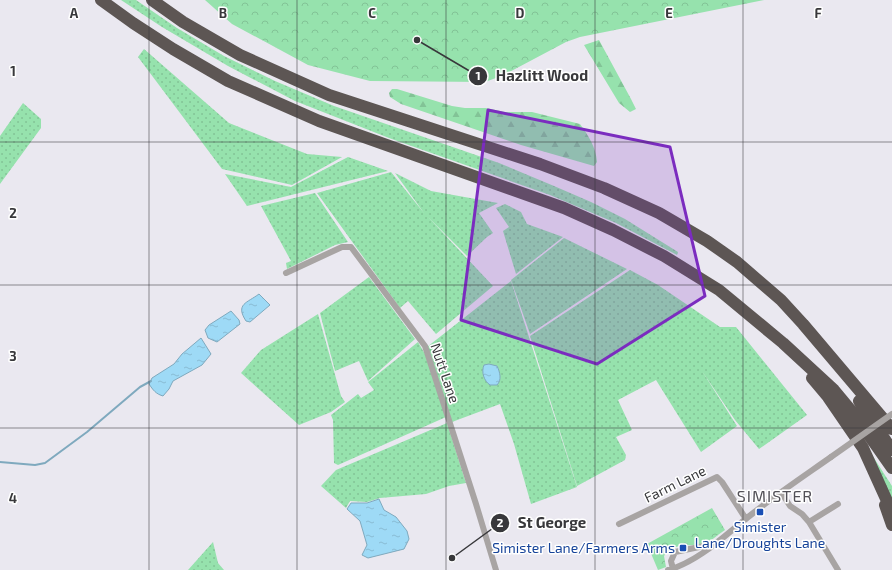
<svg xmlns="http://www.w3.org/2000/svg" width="892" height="570" font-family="'Exo 2',sans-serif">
	<defs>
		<pattern id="grass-dots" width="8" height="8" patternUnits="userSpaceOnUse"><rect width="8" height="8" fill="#96e2ad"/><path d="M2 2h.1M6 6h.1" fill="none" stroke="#82c396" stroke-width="1.8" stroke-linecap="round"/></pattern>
		<pattern id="forest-firs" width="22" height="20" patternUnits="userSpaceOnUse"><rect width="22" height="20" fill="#96e2ad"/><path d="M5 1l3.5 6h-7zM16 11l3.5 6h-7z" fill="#82c396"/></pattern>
		<pattern id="park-crowns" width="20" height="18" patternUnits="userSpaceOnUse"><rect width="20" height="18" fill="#96e2ad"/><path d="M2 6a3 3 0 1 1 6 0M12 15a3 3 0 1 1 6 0" fill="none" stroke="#82c396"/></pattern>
		<pattern id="water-ripples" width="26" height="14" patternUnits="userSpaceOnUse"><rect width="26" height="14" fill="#9edaf6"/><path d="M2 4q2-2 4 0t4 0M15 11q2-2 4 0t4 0" fill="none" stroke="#89bcd4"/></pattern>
	</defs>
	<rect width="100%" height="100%" fill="#eae8f0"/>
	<path fill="url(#grass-dots)" d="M121,0h15l41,28 47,28 51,25 59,25 165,57 55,23 37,16 34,17 53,33 -1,3 -61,-32 -66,-28 -161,-57 -94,-37 -67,-35 -66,-39z
		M144,49l85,74 78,31 35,3 -50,28 -70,-16 -84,-112z
		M23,103l18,16v9l-41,56v-48z
		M348,157l40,14 -141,35 -22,-32 66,13z
		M391,172l33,41 -29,-40 36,18 67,12 -19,10 14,20 -6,4 -20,19 -39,-39 65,69 -57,48 -28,-33 -8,7 -83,-115z
		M315,193l33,49 -13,3 -48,24 -1,-6 5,-2 -30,-55z
		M505,204l16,8 6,12 36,13 -47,37 -13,-43 6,-4 -13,-19z
		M564,238l63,31 -97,65 -19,-54z
		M630,270l28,15 62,42h16l71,88 -48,34 -24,-29 -33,-49 35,55 -36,26 -45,-72 -38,20 14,30 -16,7 10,18 -1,5 -48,26 -47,-150z
		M369,277l46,62 -47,42 -9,-20 -24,10 -15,-58z
		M511,281l66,206 -46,17 -17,-60 -14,-40 -48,18 -25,-75z
		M318,314l23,82 4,6 -14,10 -32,13 -58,-52 20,-23z
		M418,342l7,12 21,63 -108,48 -4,-2 -1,-43 -2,-5 27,-21 3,4 13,-8 -6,-8z
		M447,423l19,60 -17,3 -23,8 -46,4 -13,4 -17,-1 -4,7 -25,-22 15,-16z
		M863,441l29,45v15z
		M213,542l5,21 6,7h-36z"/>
	<path fill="url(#forest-firs)" d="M599,40l32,59 5,10 -6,3 -11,-9 -35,-58z
		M392,89h5l55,17 13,2h21l19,4h27l48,12c8,11 16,23 17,38l-3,4 -73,-21 -120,-41 -11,-7 -1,-4z"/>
	<path fill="url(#park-crowns)" d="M205,0h559l-184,37 -14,5 -62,33 -19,7 -115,-1 -62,-16 -76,-41z
		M712,508l13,22c-7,4 -12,11 -21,13 -15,5 -29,-2 -40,13l2,11 -8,3 -11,-26z"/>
	<path fill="url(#water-ripples)" stroke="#7fa9be" d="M259,294l11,11 -20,17 -4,-1c-11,-17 1,-18 13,-27z
		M231,311l8,9 1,4 -23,18 -9,-4 -3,-8 4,-5z
		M201,338l10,16 -9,11 -29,16 -4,8 -6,7c-7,-2 -10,-6 -14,-12l3,-6 22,-14 8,-10z
		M489,364l8,2c3,6 5,14 0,19h-7c-6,-4 -9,-13 -6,-20z
		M379,499l5,11 12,7 11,14 2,8 -5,10 -36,9 -6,-3 5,-10 -7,-24 -13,-12 4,-6h16z"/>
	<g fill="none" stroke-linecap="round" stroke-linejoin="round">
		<path stroke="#7fa9be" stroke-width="2" d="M0,462l35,3 10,-2 42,-31 53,-45 11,-6"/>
		<path stroke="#a8a4a3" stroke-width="6" d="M286,273l56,-26h9l74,99 51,158 20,66
			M781,492l9,14 12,8 7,8 29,48
			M809,522l29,-18
			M619,524l98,-47 5,5 24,37
			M673,569l-2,-8 4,-9 29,-6 4,3
			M668,570c32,-9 58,-36 84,-56 25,-20 52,-38 79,-57"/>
		<path stroke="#5d5654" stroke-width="12" d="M101,0l32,23 40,26 55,32 91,40 245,87 49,22 51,26 55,34 64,53 51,47 20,24 38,54
			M152,0l31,22 57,33 89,40 211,69 64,24 55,25 48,28 30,21 44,38 22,24 89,105
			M812,378l16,19 35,51 29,64
			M859,401l33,49
			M885,505l7,20"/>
		<path stroke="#a8a4a3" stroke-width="6" d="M831,457l61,-43"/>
	</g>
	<path fill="#7b2cbf" fill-opacity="0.2" stroke="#7b2cbf" stroke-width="3" stroke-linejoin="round" d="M488,110l182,37 35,149 -108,68 -136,-44z"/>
	<path fill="none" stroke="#38383b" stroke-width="1" stroke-opacity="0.55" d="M149,0v570M297,0v570M446,0v570M595,0v570M743,0v570M0,142h892M0,285h892M0,428h892"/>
	<g fill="#1a4fb4" stroke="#fff" stroke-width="1.5">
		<rect x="756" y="508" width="8" height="8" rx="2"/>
		<rect x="679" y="544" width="8" height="8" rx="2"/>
	</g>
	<g text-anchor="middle" stroke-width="3" stroke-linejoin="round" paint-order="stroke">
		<g font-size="14" fill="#38383b" stroke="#fff">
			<text transform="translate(445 373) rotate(71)" y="5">Nutt Lane</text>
			<text transform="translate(675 484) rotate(-26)" y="5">Farm Lane</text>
		</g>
		<g font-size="14" fill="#164399" stroke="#fff">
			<text x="760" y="532">Simister<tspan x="760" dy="16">Lane/Droughts Lane</tspan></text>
			<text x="675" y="553" text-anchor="end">Simister Lane/Farmers Arms</text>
		</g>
		<g font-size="16" letter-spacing="1" fill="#525057" stroke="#fff">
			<text x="775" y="502">SIMISTER</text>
		</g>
	</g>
	<g font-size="13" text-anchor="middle" font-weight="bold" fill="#38383b" stroke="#fff" stroke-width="3" stroke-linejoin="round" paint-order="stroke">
		<text x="74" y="18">A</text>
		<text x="223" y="18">B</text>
		<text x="372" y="18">C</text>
		<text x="520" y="18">D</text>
		<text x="669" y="18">E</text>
		<text x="818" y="18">F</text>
		<text x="13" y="76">1</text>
		<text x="13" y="218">2</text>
		<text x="13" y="361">3</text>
		<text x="13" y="503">4</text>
	</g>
	<path fill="none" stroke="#38383b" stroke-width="1.5" d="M417 40L478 76M452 558L500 523"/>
	<g fill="#38383b" stroke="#fff" stroke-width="1.5">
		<circle cx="417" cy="40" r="4"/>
		<circle cx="452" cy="558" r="4"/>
		<circle cx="478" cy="76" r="10"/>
		<circle cx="500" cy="523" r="10"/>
	</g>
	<g font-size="12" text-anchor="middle" font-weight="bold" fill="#fff">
		<text x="478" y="80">1</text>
		<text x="500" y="527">2</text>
	</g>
	<g font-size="15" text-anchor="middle" font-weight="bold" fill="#38383b" stroke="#fff" stroke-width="3" stroke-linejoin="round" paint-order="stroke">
		<text x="542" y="81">Hazlitt Wood</text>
		<text x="552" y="528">St George</text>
	</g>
</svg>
